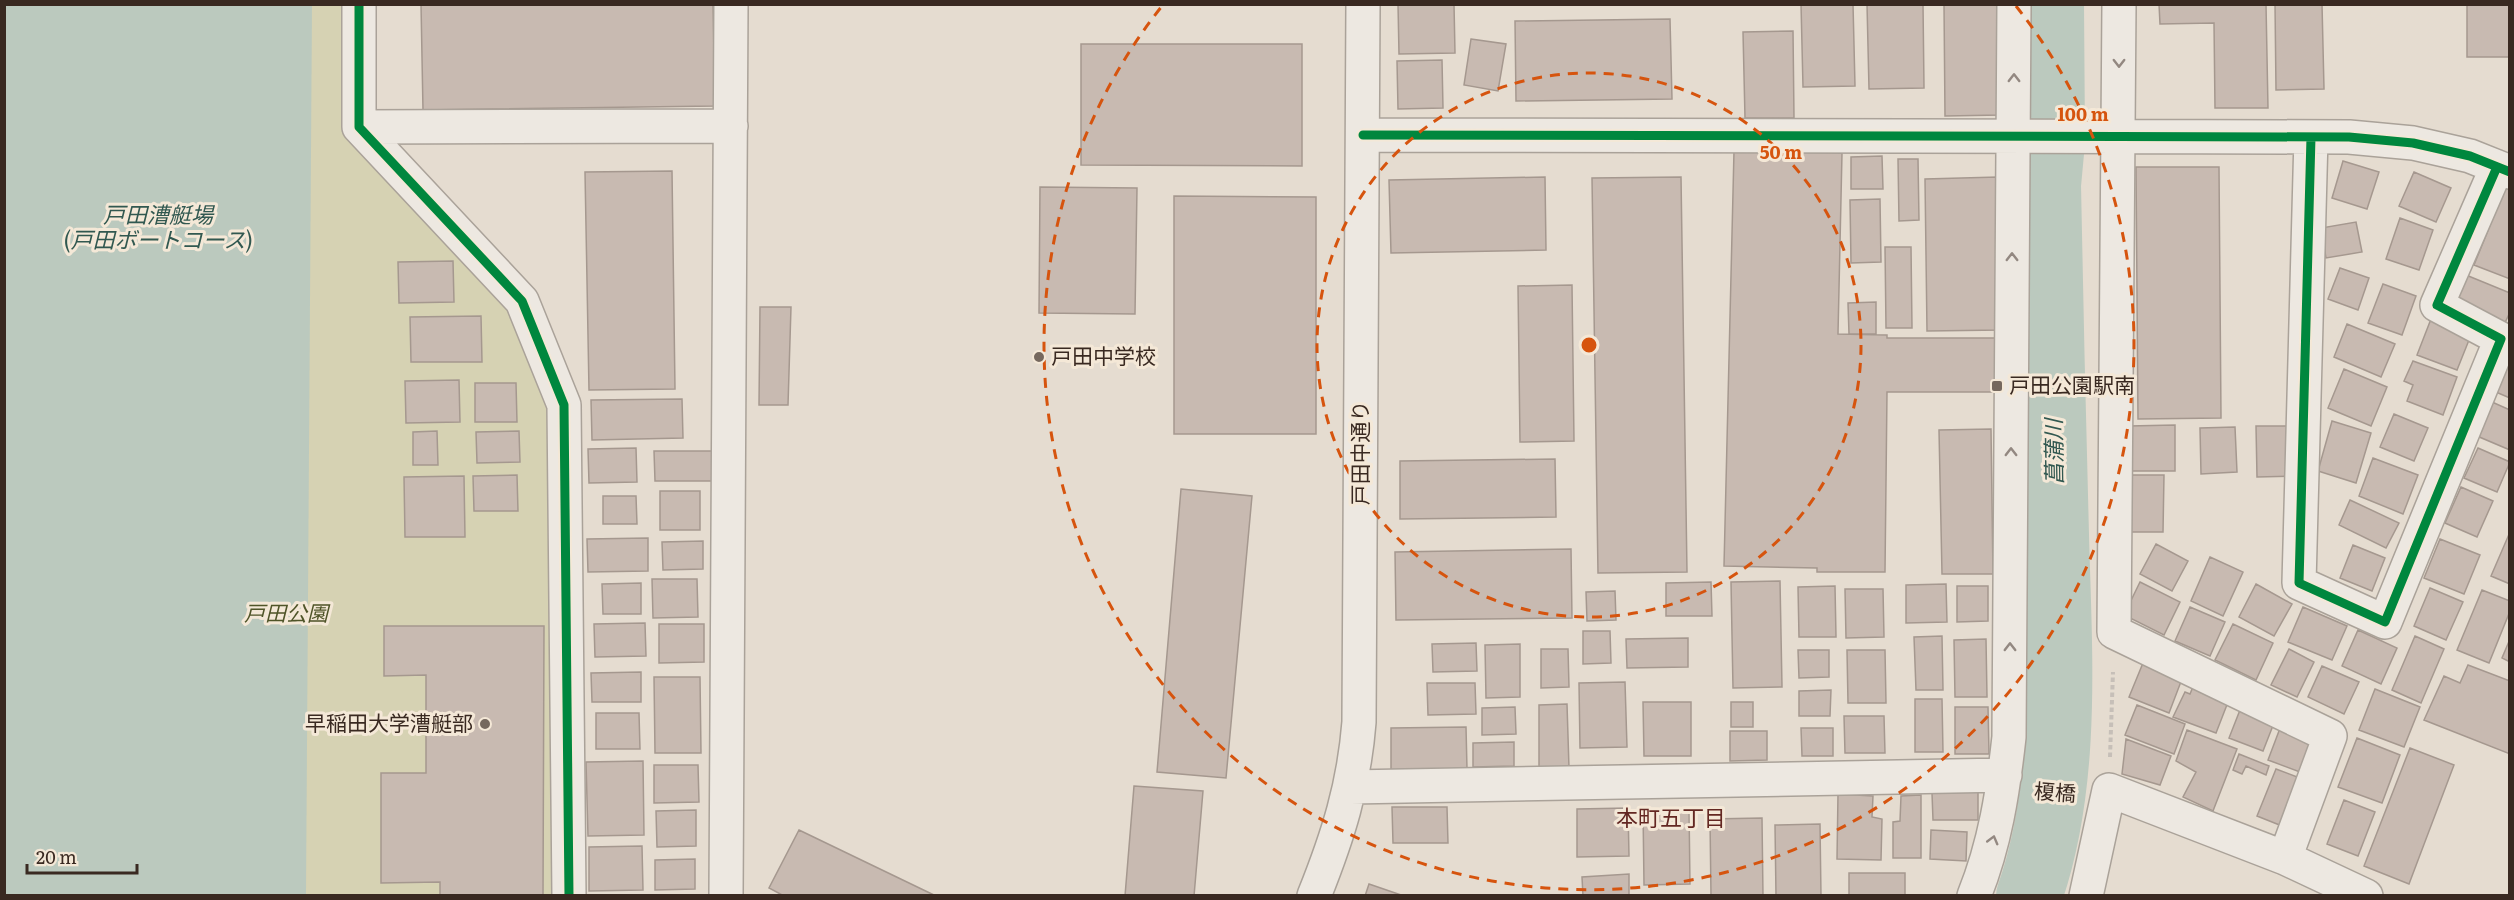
<svg xmlns="http://www.w3.org/2000/svg" width="2514" height="900" font-family="Literata,'Noto Sans JP',serif">
	<rect width="100%" height="100%" fill="#e5dcd0"/>
	<path fill="#d6d2b3" d="M5,5h354v122l163,174 43,135 4,459 -564,1z"/>
	<path fill="#bbc9be" d="M5,4l307,1 -6,890h-301z"/>
	<g fill="none" stroke-linecap="round" stroke-linejoin="round">
		<path stroke="#bbc9be" stroke-width="66" d="M2029,896c40,-113 30,-243 27,-361 -3,-117 -6,-233 -8,-350l4,-43 -1,-138"/>
	</g>
	<path fill="#c8bab1" stroke="#a5988f" stroke-width="1.5" d="M421,4h292l2,102 -292,4z
		M1398,4h56l1,49 -56,1z
		M1801,4h52l2,82 -52,1z
		M1867,4h56l1,84 -55,1z
		M1944,4h55l2,111 -56,1z
		M2159,4h107l2,104h-53l-1,-85 -54,1z
		M2275,4h47l2,85 -48,1z
		M2467,4h43v53h-43z
		M1670,19l2,80 -156,2 -1,-80z
		M1793,31l1,87h-49l-2,-86z
		M1471,39l35,5 -8,47 -34,-6z
		M1081,44h221v122l-221,-1z
		M1442,60l1,48 -45,1 -1,-48z
		M1734,151l108,2 -4,181 49,1v3h117v54h-117l-2,180h-68v-4l-93,-2z
		M1882,156l1,33h-32v-32z
		M1898,159h20l1,61 -20,1z
		M2343,161l36,11 -12,37 -35,-11z
		M2136,167h83l2,251 -83,1z
		M672,171l3,218 -86,1 -4,-218z
		M2414,172l37,16 -15,34 -37,-16z
		M1545,177l1,73 -155,3 -2,-73z
		M1681,177l6,395 -89,1 -6,-395z
		M1998,177l3,153 -74,1 -2,-152z
		M1040,187l97,1 -2,126 -96,-1z
		M2505,188l5,2v89l-36,-14z
		M1174,196l142,1v237h-142z
		M1880,199l1,63 -30,1 -1,-63z
		M2400,218l33,12 -14,40 -33,-11z
		M2356,222l6,30 -36,6 -5,-30z
		M1885,247h26l1,81h-26z
		M453,261l1,41 -55,1 -1,-41z
		M2340,268l29,10 -11,32 -30,-11z
		M2466,275l44,18v19l-7,15 -50,-20z
		M2383,284l33,12 -14,39 -34,-12z
		M1572,285l2,156 -54,1 -2,-156z
		M1876,302v32h-27l-1,-31z
		M760,307h31l-3,98h-29z
		M481,316l1,46h-71l-1,-45z
		M2431,319l40,16 -14,35 -40,-15z
		M2347,324l48,20 -14,33 -47,-20z
		M2413,361l44,16 -14,38 -36,-14 6,-16 -9,-4z
		M2510,361v37l-19,-8z
		M2344,369l43,18 -16,39 -43,-18z
		M459,380l1,42 -54,1 -1,-42z
		M475,383h41l1,39h-42z
		M682,399l1,39 -91,2 -1,-40z
		M2492,402l18,8v40l-33,-14z
		M2394,414l34,14 -14,33 -34,-14z
		M2332,421l39,12 -15,50 -38,-12z
		M2175,425v46h-45l-1,-45z
		M2256,426h36l1,50 -36,1z
		M2235,427l2,45 -36,2 -1,-46z
		M1991,429l2,145h-51l-3,-144z
		M437,431l1,34h-25v-33z
		M519,431l1,31 -43,1 -1,-31z
		M636,448l1,34 -48,1 -1,-34z
		M2478,448l32,14 -13,30 -33,-14z
		M654,451h58v30h-57z
		M2373,458l45,17 -15,39 -44,-18z
		M1555,459l1,58 -156,2v-58z
		M517,475l1,36h-44l-1,-35z
		M2129,475h35l-1,57h-35z
		M464,476l1,61h-60l-1,-60z
		M2461,487l32,14 -16,36 -32,-14z
		M1181,489l71,7 -26,282 -69,-6z
		M660,491h40v39h-40z
		M603,496h33l1,28h-34z
		M2350,500l49,23 -13,25 -47,-23z
		M2510,532v52l-19,-8z
		M648,538v33l-60,1 -1,-33z
		M2440,539l40,16 -16,39 -40,-16z
		M703,541v28l-40,1 -1,-28z
		M2156,544l32,17 -16,30 -32,-17z
		M2353,545l32,13 -13,33 -32,-13z
		M1571,549l1,69 -176,2 -1,-68z
		M2210,557l33,15 -20,44 -32,-15z
		M652,579h45l1,38 -45,1z
		M1780,581l2,106 -49,1 -2,-106z
		M1711,582l1,34h-46v-33z
		M2140,582l40,20 -16,33 -40,-20z
		M641,583v31h-38l-1,-30z
		M1946,584l1,38 -41,1v-38z
		M2256,584l36,20 -18,32 -35,-19z
		M1835,586l1,51h-37l-1,-50z
		M1957,586h31v35l-31,1z
		M2430,588l33,14 -17,38 -32,-14z
		M1845,589h38l1,48 -38,1z
		M2482,590l28,11v10l-21,52 -32,-13z
		M1615,591l1,29 -29,1 -1,-29z
		M2190,607l35,15 -15,34 -35,-15z
		M2303,607l44,19 -15,34 -44,-18z
		M645,623l1,33 -51,1 -1,-33z
		M659,624h45v38l-45,1z
		M2233,624l40,19 -17,37 -41,-20z
		M384,626h160l-1,270h-103v-14l-59,1v-110h45v-98l-42,1z
		M2358,630l39,18 -16,36 -39,-18z
		M1583,631h27l1,32 -28,1z
		M1942,636l1,54h-27l-2,-53z
		M2415,636l29,13 -23,54 -29,-13z
		M1688,638v29l-61,1 -1,-29z
		M1986,639l1,58h-32l-1,-57z
		M2510,639v23l-8,-4z
		M1476,643l1,28 -44,1 -1,-28z
		M1520,644v53l-34,1 -1,-53z
		M1541,649h27l1,38 -28,1z
		M2289,649l25,13 -17,35 -26,-12z
		M1798,650h31v27l-30,1z
		M1847,650h38l1,53h-38z
		M2143,663l39,16 -13,34 -40,-16z
		M2468,665l42,16v73l-86,-34 20,-44 16,7z
		M2322,666l37,16 -15,32 -36,-17z
		M641,672v30h-49l-1,-29z
		M654,677h46l1,76h-46z
		M1625,682l2,65 -47,1 -1,-65z
		M2195,682l35,15 -14,36 -43,-16 12,-25 5,2z
		M1427,683h48l1,31 -48,1z
		M2375,689l45,18 -16,40 -45,-17z
		M1831,690l-1,26h-31v-25z
		M1915,699h27l1,53h-28z
		M1643,702h48v54h-47z
		M1731,702h22v25h-22z
		M1567,704l2,64 -30,1v-64z
		M2137,705l48,19 -11,30 -49,-19z
		M1515,707l1,27 -34,1v-27z
		M1955,707h33l1,47h-34z
		M2240,710l34,13 -11,28 -34,-13z
		M596,713h43l1,36h-44z
		M1844,716h40l1,37h-40z
		M2282,723l40,15 -14,37 -40,-15z
		M1466,727l1,42 -76,1v-42z
		M1801,728h32v28h-31z
		M2187,730l50,19 -24,62 -30,-14 13,-25 -20,-11z
		M1730,731h37v29l-37,1z
		M2357,738l43,17 -18,48 -44,-16z
		M2126,739l45,17 -11,29 -38,-11z
		M1514,742v24l-41,1v-24z
		M2410,748l44,17 -45,119 -45,-18z
		M2239,754l30,12 -3,9 -20,-9 -4,8 -9,-4z
		M643,761l1,74 -56,1 -2,-74z
		M654,765h44l1,37 -45,1z
		M2276,769l29,11 -18,48 -30,-12z
		M1134,786l69,5 -9,105h-69z
		M1978,792v28h-45l-1,-27z
		M1838,794l35,2 -1,21 10,2 -1,41 -44,-1z
		M1921,795v63h-28v-36l7,-1 1,-25z
		M2344,800l31,12 -17,44 -31,-12z
		M1392,807h55l1,36h-55z
		M1628,808l1,48 -52,1v-48z
		M1689,808l1,76 -46,1 -1,-76z
		M696,810v36l-39,1 -1,-36z
		M1762,818l1,78h-52l-1,-77z
		M1820,824l1,72h-45l-1,-71z
		M799,830l137,66h-152l-15,-8z
		M1931,830l36,2 -1,29 -36,-2z
		M642,846l1,44 -54,1v-44z
		M695,859v30l-40,1v-30z
		M1849,873h56v23h-56z
		M1629,874v22h-46l-1,-19z
		M1369,884l35,12h-39z"/>
	<g fill="none" stroke-linecap="round" stroke-linejoin="round">
		<defs>
			<path id="minor" d="M359,4v123l163,174 42,104 5,491
				M2119,4l-5,628 216,104 -45,122
				M359,127l372,-1
				M1363,135l986,2 64,6 57,13 40,16
				M2311,137l-12,446 86,39 116,-283 -64,-34 60,-138
				M1351,787l654,-12
				M726,896l5,-892
				M1314,896c24,-60 40,-110 45,-174l4,-718
				M1974,896c21,-52 29,-104 35,-159l5,-733
				M2086,896l23,-106 176,68 81,38"/>
		</defs>
		<use href="#minor" stroke="#aaa299" stroke-width="36"/>
		<path stroke="#c6bfb8" stroke-width="4" stroke-dasharray="4.5 3" stroke-linecap="butt" d="M2110,757l3,-85
			M2037,792l37,3"/>
		<use href="#minor" stroke="#ede8e1" stroke-width="33"/>
		<defs>
			<path id="cycleway" d="M359,4v123l163,174 42,104 5,491
				M1363,135l986,2 64,6 57,13 40,16
				M2311,137l-12,446 86,39 116,-283 -64,-34 60,-138"/>
		</defs>
		<use href="#cycleway" stroke="#f4e8d7" stroke-width="13"/>
		<use href="#cycleway" stroke="#00873e" stroke-width="9"/>
	</g>
	<defs><path id="oneway-chevron" d="M-2-3.5L2.5 0L-2 3.5" fill="none" stroke-width="1.6" stroke-linecap="round" stroke-linejoin="round" transform="scale(1.5)"/></defs>
	<g stroke="#938881">
		<use href="#oneway-chevron" transform="translate(2119 63) rotate(90)"/>
		<use href="#oneway-chevron" transform="translate(2014 78) rotate(-90)"/>
		<use href="#oneway-chevron" transform="translate(2012 257) rotate(-90)"/>
		<use href="#oneway-chevron" transform="translate(2011 452) rotate(-90)"/>
		<use href="#oneway-chevron" transform="translate(2010 647) rotate(-90)"/>
		<use href="#oneway-chevron" transform="translate(1993 840) rotate(-75)"/>
	</g>
	<g fill="none" stroke="#d6540e" stroke-width="3" stroke-dasharray="10 8">
		<circle cx="1589" cy="345" r="272"/>
		<path d="M2016 6A545 545 0 1 1 1162 6"/>
	</g>
	<g fill="#75685e" stroke="#f4e8d7" stroke-width="2">
		<circle cx="1039" cy="357" r="6"/>
		<rect x="1991" y="380" width="12" height="12" rx="3"/>
		<circle cx="485" cy="724" r="6"/>
	</g>
	<g text-anchor="middle" stroke-width="6" stroke-linejoin="round" paint-order="stroke">
		<g font-size="21" fill="#392921" stroke="#f4e8d7" text-anchor="start">
			<text x="1051" y="364">戸田中学校</text>
			<text x="2009" y="393">戸田公園駅南</text>
			<text x="473" y="731" text-anchor="end">早稲田大学漕艇部</text>
		</g>
		<g font-size="21" fill="#392921" stroke="#f4e8d7">
			<text transform="translate(1361 453) rotate(-90)" y="7">戸田中通り</text>
			<text transform="translate(2055 793) rotate(4)" y="7">榎橋</text>
		</g>
		<g font-size="21" font-style="italic" fill="#4f5428" stroke="#f4e8d7">
			<text x="286" y="621">戸田公園</text>
		</g>
		<g font-size="22" font-style="italic" fill="#315850" stroke="#f4e8d7">
			<text x="158" y="223">戸田漕艇場<tspan x="158" dy="25">(戸田ボートコース)</tspan></text>
			<text transform="translate(2054 452) rotate(-91)" y="8">菖蒲川</text>
		</g>
		<g font-size="22" fill="#632722" stroke="#f4e8d7">
			<text x="1671" y="826">本町五丁目</text>
		</g>
	</g>
	<circle cx="1589" cy="345" r="9" fill="#d6540e" stroke="#f4e8d7" stroke-width="3"/>
	<g font-size="18" text-anchor="middle" font-weight="bold" fill="#d6540e" stroke="#f4e8d7" stroke-width="6" stroke-linejoin="round" paint-order="stroke">
		<text x="2083" y="121">100 m</text>
		<text x="1781" y="159">50 m</text>
	</g>
	<rect width="2514" height="900" fill="none" stroke="#392921" stroke-width="12"/>
	<path d="M27 864v9h110v-9" fill="none" stroke="#392921" stroke-width="3"/>
	<text x="36" y="864" font-size="18" fill="#392921" stroke="#f4e8d7" stroke-width="4.5" paint-order="stroke">20 m</text>
</svg>
